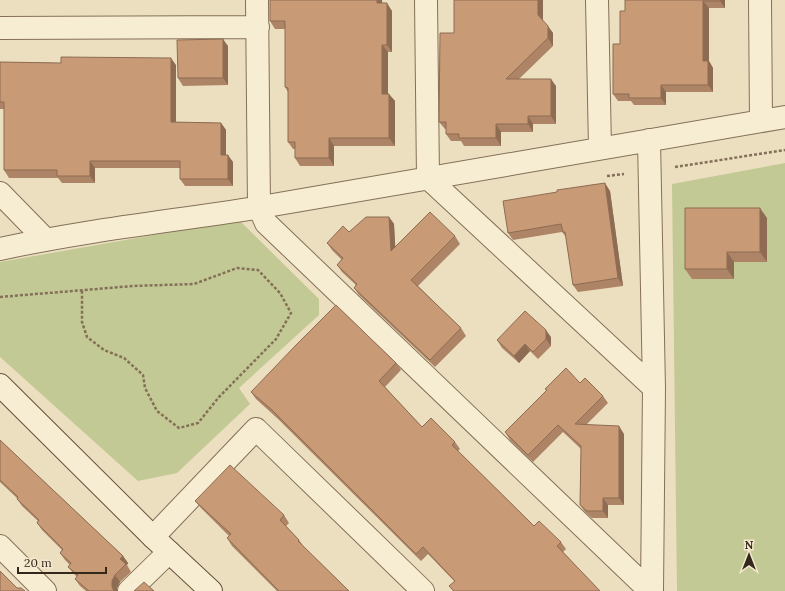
<svg xmlns="http://www.w3.org/2000/svg" width="785" height="591" font-family="Lora,serif">
	<rect width="100%" height="100%" fill="#ecdfc0"/>
	<path fill="#c3c994" d="M785,163v428h-108l-5,-407z
		M239,220l80,79v16l-80,73 11,16 -73,69 -39,8 -138,-124v-95z"/>
	<g fill="none" stroke-linecap="round" stroke-linejoin="round">
		<defs>
			<path id="street" d="M257,0l2,207 7,16 384,368
				M426,0l2,178 226,210
				M597,0l3,148
				M760,0l1,121
				M0,28l258,-1
				M649,140l5,248 -2,203
				M0,193l45,46
				M0,249c86,-19 174,-28 261,-42 175,-29 349,-61 524,-90
				M153,537l103,-108 167,162
				M0,546l45,45
				M129,591l40,-39"/>
			<path id="secondary" d="M0,385l153,152 58,54"/>
		</defs>
		<use href="#street" stroke="#847058" stroke-width="24"/>
		<use href="#secondary" stroke="#66513c" stroke-width="24"/>
		<path stroke="#847058" stroke-width="2.5" stroke-dasharray="3 2" stroke-linecap="butt" d="M675,167l110,-17
			M607,176l17,-2
			M0,297l133,-11 61,-2 43,-16 21,2 22,23 11,20 -15,26 -57,58 -21,26 -19,5 -22,-17 -12,-23 -2,-13 -19,-17 -20,-8 -17,-13 -5,-15v-32"/>
		<use href="#street" stroke="#f7edd2" stroke-width="22"/>
		<use href="#secondary" stroke="#f7edd2" stroke-width="22"/>
	</g>
	<path fill="#ad8465" d="M543,0v21l10,12v13l-34,33 37,7v38h-23v8h-32v14h-37l-3,-5h-10l-5,-7v-5h-1l-6,-7 15,-89z
		M625,0h100v8h-16v53l4,7v24h-47v13h-32l-3,-4h-13l-5,-7 12,-83z
		M382,3l10,8v41h-4v42l7,7v45h-61v20h-34l-5,-8v-9h-2l-5,-7v-50l-3,-5v-58h-10l-5,-8z
		M228,46v39l-45,1 -5,-8z
		M0,62l176,3v57l45,1 5,7v25l7,7v24h-48l-5,-7v-11h-85v15h-33l-4,-5h-49l-5,-8v-61h-4z
		M610,191l13,95 -45,6 -5,-7 -7,-48 -4,-5 -49,8 -5,-7z
		M389,217l5,7 1,23 60,-11 5,8 -42,42 43,42 5,8 -31,31 -76,-72 -5,-7 2,-3 -14,-13 -5,-7 5,-5 -10,-10 -5,-7 22,-11z
		M767,218v44h-33v17h-42l-7,-10z
		M551,337v9l-13,13 -8,-8 -11,12 -17,-15 -5,-8z
		M396,363l5,7 -16,17 37,40 33,15 5,7 -2,2 76,75 27,16 5,7 -3,3 37,39h-147l-4,-5 6,-4 -27,-28 -7,7 -144,-143 -21,-19 -5,-7z
		M580,383l23,13 5,7 -22,22 38,9v71h-16v13h-16l-7,-6 -5,-7 1,-56 -18,-17 -30,30 -23,-22 -5,-8 42,-42 -2,-1z
		M0,440l123,116 5,7 -1,2 4,7 -11,10 -3,6v3h-31l-6,-5 -5,-7 2,-2 -3,-3 -6,-7 2,-2 -5,-5 -5,-7 2,-3 -20,-20 -5,-7 1,-2 -16,-15 -5,-7v-1l-17,-16z
		M195,501l89,14 5,8 -3,3 13,14 5,7 45,44h-72l-45,-45 -5,-8 2,-2 -28,-28z"/>
	<path fill="#8d6c53" d="M377,0h5l1,11 -6,-8z
		M538,0h5v23l-5,-8z
		M720,0h5v8l-5,-7z
		M703,1l6,7v53l4,7v24l-5,-7 -5,-24z
		M387,3l5,8v41l-5,-7z
		M548,26l5,7v13l-5,-8z
		M223,39l5,7v39l-5,-7z
		M382,45l6,7v49l-6,-7z
		M171,58l5,7v64l-5,-7z
		M551,79l5,7v38l-5,-8z
		M661,85l5,7v13l-5,-7z
		M389,94l6,7v45l-6,-8z
		M528,116l5,8v8l-5,-8z
		M221,123l5,7v32l-5,-7z
		M496,124l5,8v14l-5,-8z
		M329,138l5,8v20l-5,-8z
		M228,155l5,7v24l-5,-7z
		M90,161l5,7v15l-5,-7z
		M605,183l5,8 13,95 -5,-8z
		M760,208l7,10v44l-7,-10z
		M389,217l5,7 2,35 -5,-8z
		M727,252l7,10v17l-7,-10z
		M546,330l5,7v9l-5,-7z
		M525,344l5,7 -11,12 -5,-7z
		M619,426l5,8v71l-5,-7z
		M603,498l5,7v13l-5,-7z
		M123,556l5,7 -1,2 -7,-6z
		M115,575l5,7 -3,6v3h-3l-2,-4v-6z"/>
	<path fill="#c99a76" stroke="#8d6c53" d="M270,0h107v3h10v42h-5v49h7v44h-60v20h-34v-16h-7v-54l-3,-1v-66h-15z
		M454,0h84v15l10,11v12l-42,41h45v37h-23v8h-32v14h-37v-4h-13v-12h-7l1,-89h14z
		M625,0h95v1h-17v60h5v24h-47v13h-32v-4h-16v-50h7v-33h5z
		M223,39v39h-45l-1,-38z
		M61,57l110,1v64l50,1v32h7v24h-48v-18h-90v15h-33v-6h-53v-68h-4v-40l61,1z
		M605,183l13,95 -45,7 -8,-53h-2l-2,-8 -53,9 -5,-32 54,-9v-2z
		M685,208h75v44h-33v17h-42z
		M430,212l25,24 -44,44 50,48 -31,32 -76,-72 3,-4 -20,-19 6,-7 -16,-15 16,-17 6,6 17,-15h23l2,34z
		M336,305l60,58 -17,18 43,46 9,-9 24,24 -3,3 82,81 5,-5 22,21 -4,4 43,45h-146l-5,-5 6,-5 -32,-34 -7,7 -144,-144 -21,-18 45,-47z
		M525,311l21,19v9l-13,13 -8,-8 -11,12 -17,-16z
		M566,368l14,15 5,-5 18,18 -28,28 44,2v72h-16v13h-16l-7,-6 1,-59 -23,-21 -30,30 -23,-23 42,-42 -2,-1z
		M0,440l123,116 -3,3 6,5 -11,11 -3,6v6l2,4h-25l-14,-12 3,-4 -10,-8 3,-4 -11,-10 3,-4 -26,-26 2,-3 -22,-21 1,-2 -18,-17z
		M230,465l54,50 -4,5 19,20 -1,1 51,50h-70l-52,-53 4,-4 -36,-33z
		M0,571l17,17h4l4,3h-25z
		M144,582l10,9h-20z"/>
	<g transform="translate(749 555)" stroke="#f4e9cf" stroke-width="3" paint-order="stroke">
	<path d="M0-3L7 15L0 10L-7 15Z" fill="#34281c"/>
	<text y="-6" font-size="11" font-weight="bold" text-anchor="middle" fill="#34281c">N</text>
	</g>
	<path d="M18 567v6h88v-6" fill="none" stroke="#34281c" stroke-width="2"/>
	<text x="24" y="567" font-size="12" fill="#34281c" stroke="#f4e9cf" stroke-width="3" paint-order="stroke">20 m</text>
</svg>
